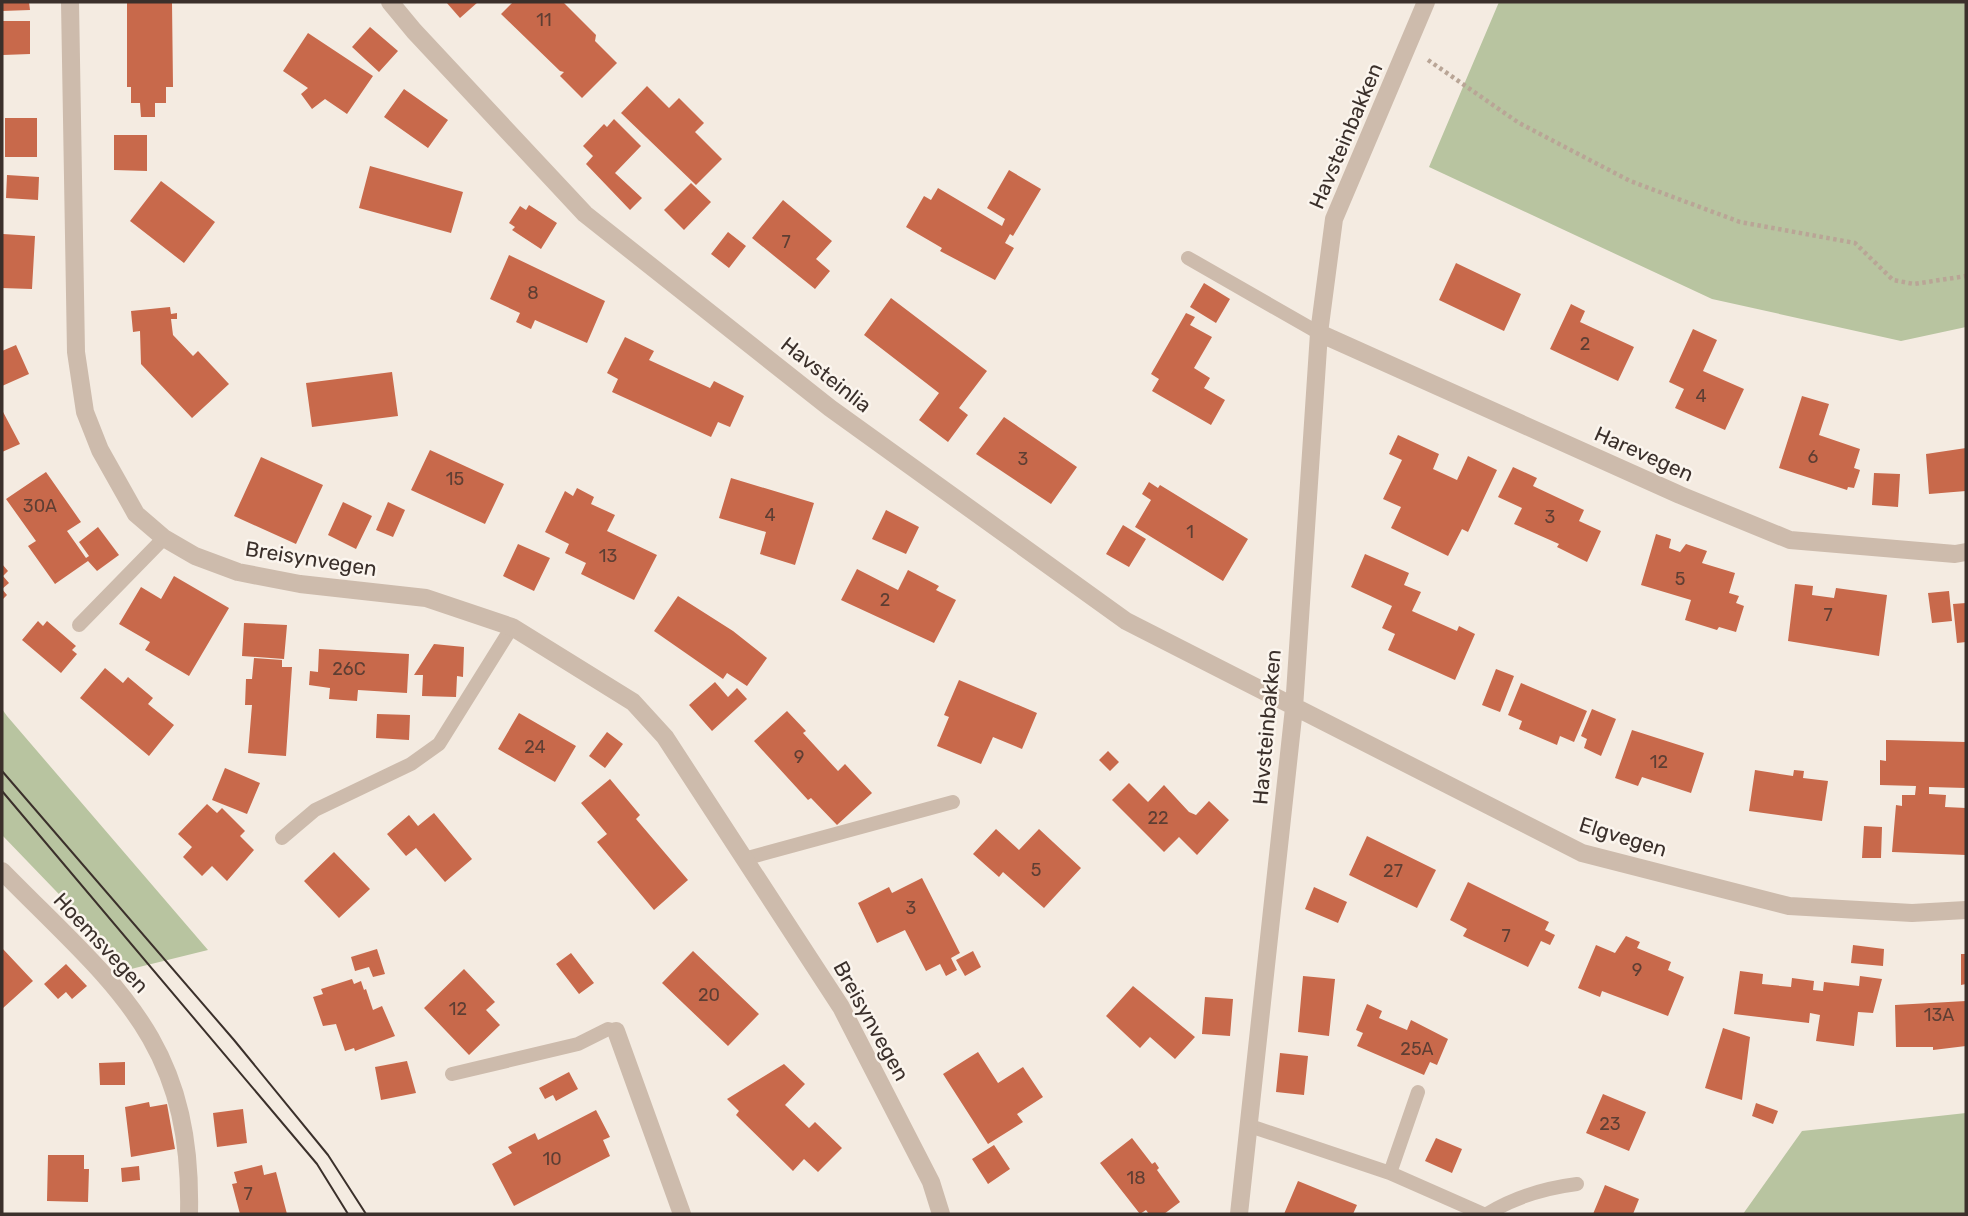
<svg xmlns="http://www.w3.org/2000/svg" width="1968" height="1216" font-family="Rubik,sans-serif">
	<rect width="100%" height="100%" fill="#f4ebe1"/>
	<path fill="#b8c4a0" d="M1499,2h467v325l-65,14 -189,-42 -283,-132z
		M2,709l5,7 201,234 -77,19 -129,-134z
		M1966,1113v101h-223l59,-83z"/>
	<path fill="#c8694b" d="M2,2h27l1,8 -28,1z
		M127,2h45l1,85h-7v16h-11v14h-14l-1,-14h-9v-16h-4z
		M446,2h32l-18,16z
		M513,2h50l33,33 -1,6 22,22 -35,35 -22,-22 4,-4 -4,-1 -59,-57z
		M2,21h28v33l-27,1z
		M370,27l28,24 -19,21 -27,-25z
		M308,33l65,43 -26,38 -22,-15 -13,10 -11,-15 7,-6 -25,-17z
		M647,86l22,22 10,-10 25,25 -9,9 27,27 -26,26 -75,-72z
		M404,89l44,31 -20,28 -44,-31z
		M5,118h32v39h-32z
		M614,119l27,27 -26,27 27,25 -12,12 -44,-46 7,-8 -10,-10 21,-22 3,3z
		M114,135h33v36l-33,-1z
		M370,166l93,26 -12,41 -92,-25z
		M1009,170l32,19 -28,47 -3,-2 -5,9 9,5 -19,32 -55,-29 2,-3 -36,-21 18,-31 7,4 7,-12 64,38 3,-7 -18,-11z
		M7,175l32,2 -1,23 -32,-2z
		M161,181l54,41 -31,41 -54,-42z
		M691,183l20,19 -27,28 -20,-20z
		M783,200l49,41 -16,18 14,12 -15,18 -63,-51z
		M529,205l28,18 -16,26 -29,-19 3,-3 -6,-4 11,-17 6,4z
		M728,232l18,14 -17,22 -18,-14z
		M3,234l32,2 -3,53 -30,-1z
		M509,255l96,46 -18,42 -52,-23 -4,9 -15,-7 4,-9 -30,-14z
		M1456,263l65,31 -17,37 -65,-31z
		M1204,283l26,16 -14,24 -26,-16z
		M891,298l96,73 -28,37 9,7 -20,27 -29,-22 20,-27 -75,-58z
		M1571,304l14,7 -5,11 54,25 -16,34 -68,-32z
		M170,307l1,7 6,-1v6h-6l2,16 20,21 5,-5 31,33 -37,34 -51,-54 -1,-33 -7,1 -2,-21z
		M1186,313l9,4 -5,8 22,12 -18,31 16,10 -6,10 21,12 -14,25 -59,-34 7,-12 -8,-5z
		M1693,329l24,11 -14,31 41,18 -19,41 -50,-22 9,-19 -15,-7z
		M625,337l29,14 -5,9 61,28 4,-7 30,15 -14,31 -12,-5 -7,15 -99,-45 6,-13 -11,-6z
		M16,345l13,29 -27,12v-35z
		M392,372l6,44 -86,11 -6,-44z
		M1802,396l27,8 -10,31 41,14 -6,19 6,2 -6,18 -6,-1 -1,3 -68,-22z
		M2,410l18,34 -18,8z
		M1004,417l73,50 -26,37 -75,-50z
		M1398,435l41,19 -6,15 24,11 11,-24 29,14 -29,62 -6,-3 -14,27 -57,-28 10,-21 -18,-8 19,-39 -13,-6z
		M1966,448v43l-37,3 -3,-40z
		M430,450l74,34 -19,40 -74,-34z
		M261,457l62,28 -27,59 -62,-28z
		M1513,467l24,11 -4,8 51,24 -5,11 22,10 -14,31 -30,-15 2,-3 -45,-20 8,-16 -24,-11z
		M46,472l35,50 -14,9 19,27 3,-2 -10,-14 19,-15 21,28 -22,16 -9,-10 -33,23 -27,-38 8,-5 -30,-42z
		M1874,473l26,1 -2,33 -26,-2z
		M731,478l83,25 -19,62 -35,-11 6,-22 -47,-14z
		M1149,482l9,6 2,-3 88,54 -25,42 -88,-54 16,-27 -9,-6z
		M577,488l17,9 -3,7 24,11 -8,16 50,24 -23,45 -53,-26 5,-11 -21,-10 4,-9 -24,-12 20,-41 8,5z
		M343,502l29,14 -16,33 -28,-14z
		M388,502l17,8 -12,27 -17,-7z
		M886,510l33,17 -13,27 -34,-15z
		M1123,525l23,14 -17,28 -23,-13z
		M1656,534l15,5 -2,9 11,4 6,-8 21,7 -5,12 33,10 -6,20 10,3 -3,7 8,3 -8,26 -17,-5 -2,3 -32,-10 6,-20 -50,-15z
		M518,544l32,14 -16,33 -31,-15z
		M1365,554l44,19 -5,12 17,7 -9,19 45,20 2,-5 16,8 -20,46 -67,-30 7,-16 -13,-6 10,-22 -41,-19z
		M2,564l6,7 -5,5 6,7 -7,6 5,6 -5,5z
		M857,569l41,21 10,-20 31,16 -3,4 20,10 -22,43 -93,-43z
		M174,576l55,32 -40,68 -44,-26 5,-8 -31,-18 22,-37 20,12z
		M1795,584l18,2 -1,9 22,3 2,-10 51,7 -8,61 -91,-15z
		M1949,591l3,30 -20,2 -4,-30z
		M678,596l55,35 34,27 -20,28 -20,-13 -4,6 -69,-48z
		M1966,603v39l-9,1 -4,-39z
		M38,621l5,5 4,-5 29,25 -4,4 5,4 -16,19 -39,-33z
		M244,623l43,2 -3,34 -42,-3z
		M434,644l30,3 -1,30 -6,-1 -1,21 -34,-1 1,-21h-9z
		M319,649l90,5 -2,39 -49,-3 -1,11 -28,-2 1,-11 -21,-3 1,-14 8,1z
		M254,658l28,2v7h10l-6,89 -38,-3 4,-48h-7l1,-26h6z
		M105,668l18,15 5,-6 25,21 -5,6 26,21 -25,31 -69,-58z
		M1496,669l18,7 -14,36 -18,-7z
		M959,680l78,33 -15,36 -29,-12 -12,27 -44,-18 12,-29 -5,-2z
		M715,682l13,15 9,-9 10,11 -35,32 -23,-26z
		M1521,683l66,28 -13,31 -14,-6 -3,9 -38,-16 3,-8 -14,-6z
		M1592,709l24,10 -15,37 -17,-8 3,-9 -6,-3z
		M787,711l19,20 -3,2 35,38 7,-7 27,29 -35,32 -26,-27 -3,2 -54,-59z
		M519,713l57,33 -21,36 -57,-33z
		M377,714l33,1 -1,25 -33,-2z
		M1632,730l72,23 -13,40 -49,-16 -4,9 -23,-8z
		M607,732l16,12 -18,24 -16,-12z
		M1886,740l80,2v46l-37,-1v7l17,1 -1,12 21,1v47l-74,-3 4,-47 6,1v-11h13l1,-9 -36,-1v-25l6,1z
		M1108,751l11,11 -9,9 -11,-11z
		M225,768l35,15 -13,31 -35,-14z
		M1755,770l38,6 1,-6 10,1 -1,7 25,3 -6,40 -73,-10z
		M610,779l30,36 -4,4 52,61 -34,30 -57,-68 10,-8 -26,-31z
		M1129,783l19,19 16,-17 25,27 7,3 13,-14 20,19 -32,35 -18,-18 -15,15 -52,-52z
		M207,804l10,9 5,-5 23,23 -5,5 14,14 -27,31 -15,-15 -10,10 -19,-19 9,-10 -14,-13z
		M434,813l38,46 -27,23 -29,-34 -10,8 -19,-22 22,-19 9,11z
		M1864,826l18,1 -1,31h-19z
		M996,829l23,21 20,-21 42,39 -37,40 -41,-36 -4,5 -26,-23z
		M1367,836l69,34 -19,38 -68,-33z
		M334,852l36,37 -31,29 -35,-37z
		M922,878l38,75 -9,5 6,12 -11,6 -6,-12 -14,7 -21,-41 -28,13 -19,-40 31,-16 3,6z
		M1468,882l81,40 -4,8 10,5 -5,10 -9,-4 -13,26 -65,-31 4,-7 -17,-9z
		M1314,887l33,15 -9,21 -33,-14z
		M1626,936l14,6 -3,6 34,14 -3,8 16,7 -16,39 -66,-25 -2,6 -22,-9 18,-43 19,8z
		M1853,945l31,4 -1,17 -32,-3z
		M2,948l31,33 -30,27 -1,-2z
		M377,949l8,25 -12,3 -4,-10 -14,4 -4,-14z
		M693,951l66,63 -31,32 -66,-63z
		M973,951l8,16 -16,9 -9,-16z
		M571,953l23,30 -15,11 -23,-30z
		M1961,954h5v30l-5,1z
		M66,964l21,22 -15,13 -6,-7 -8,7 -14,-15z
		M464,969l31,33 -9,8 14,15 -31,30 -45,-47z
		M1740,971l23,3 -1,10 29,3 1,-9 22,3 -1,9 10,1 1,-9 35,4 1,-10 22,3 -9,34 -15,-1 -4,34 -38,-5 4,-26 -10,-2 -1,10 -75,-9z
		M1303,976l32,3 -6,57 -31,-4z
		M352,979l2,5 7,-3 3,9 2,-1 7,21 9,-4 13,30 -40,15 -1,-3 -9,3 -9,-27 -13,2 -10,-29 10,-3 -2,-5z
		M1133,986l62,51 -20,22 -25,-22 -10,11 -34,-32z
		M1205,997l28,2 -3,37 -28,-2z
		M1966,1001v45l-33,4v-3h-37l-1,-42z
		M1367,1004l15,7 -3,7 28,12 4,-10 37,19 -11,26 -7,-3 -6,13 -67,-29 6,-13 -7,-3z
		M1723,1028l27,9 -8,63 -37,-12z
		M978,1052l20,31 25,-16 20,30 -26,17 6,8 -35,22 -45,-70z
		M1280,1053l28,3 -4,39 -28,-3z
		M407,1061l9,32 -35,7 -6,-33z
		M125,1062v23h-25l-1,-22z
		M784,1064l21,20 -20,21 24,23 6,-6 27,26 -24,24 -14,-13 -11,12 -57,-56 3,-4 -12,-12z
		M569,1072l9,17 -22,12 -3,-6 -8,4 -6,-11z
		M1603,1094l43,18 -17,39 -43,-18z
		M149,1102l1,5 17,-3 8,45 -44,8 -6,-50z
		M1756,1103l22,8 -5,13 -21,-8z
		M243,1109l4,34 -30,4 -4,-34z
		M596,1110l14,27 -7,3 7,16 -96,50 -22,-42 20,-11 -4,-6 27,-14 3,7z
		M1132,1138l20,26 3,-2 4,6 -2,2 23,32 -16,12h-15l-3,-4 -6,4 -40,-51z
		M1436,1138l26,11 -10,24 -27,-12z
		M994,1145l16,24 -22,15 -16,-25z
		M48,1155h36v14h5l-1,33 -41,-1z
		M262,1165l2,10 12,-3 11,42h-47l-8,-30 5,-1 -3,-11z
		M139,1166l1,14 -18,2 -1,-14z
		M1298,1181l59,24 -4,9h-69z
		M1605,1185l34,14 -6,15h-40z"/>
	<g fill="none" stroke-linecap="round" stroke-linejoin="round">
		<path stroke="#b9a596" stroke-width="4.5" stroke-dasharray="3.5 3.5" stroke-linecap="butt" d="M1428,60l91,63 111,58 110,41 115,21 38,37 21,4 52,-8"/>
		<path stroke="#cdbbac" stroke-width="14" d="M1188,258l131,75
			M79,625l85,-87
			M282,838l33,-28 96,-46 28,-20 73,-117
			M744,859l209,-57
			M452,1074l126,-30 30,-15 8,2
			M1247,1125l143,48 93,41
			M1390,1173l28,-81
			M1487,1214c28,-17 58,-26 90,-30"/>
		<path stroke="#cdbbac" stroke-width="18" d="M70,2l6,350 9,60 15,38 36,64 28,24 31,18 43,16 62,12 126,14 86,29 121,75 32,35 176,270 90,175 10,32
			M390,2l24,29 171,183 245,194 296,213 456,232 207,53 123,7 54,-3
			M1319,333l361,162 110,45 165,14 11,-2
			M2,871c113,115 191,168 187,343
			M616,1031l66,183
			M1239,1214l55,-506 25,-375 15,-114 92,-217"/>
		<path stroke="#3b302b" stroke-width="2" d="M2,771l232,269 94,115 38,59
			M2,791l315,373 31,50"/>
	</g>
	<g text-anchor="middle" stroke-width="5" stroke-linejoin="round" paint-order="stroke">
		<g font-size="18" fill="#5e3e33">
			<text x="544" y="26">11</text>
			<text x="786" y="248">7</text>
			<text x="533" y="299">8</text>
			<text x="1585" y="350">2</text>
			<text x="1701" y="402">4</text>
			<text x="1813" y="463">6</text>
			<text x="1023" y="465">3</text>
			<text x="455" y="485">15</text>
			<text x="40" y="512">30A</text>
			<text x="770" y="521">4</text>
			<text x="1550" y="523">3</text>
			<text x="1190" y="538">1</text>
			<text x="608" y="562">13</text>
			<text x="1680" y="585">5</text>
			<text x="885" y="606">2</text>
			<text x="1828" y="621">7</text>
			<text x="349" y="675">26C</text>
			<text x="535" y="753">24</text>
			<text x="799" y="763">9</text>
			<text x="1659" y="768">12</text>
			<text x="1158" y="824">22</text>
			<text x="1036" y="876">5</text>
			<text x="1393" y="877">27</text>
			<text x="911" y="914">3</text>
			<text x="1506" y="942">7</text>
			<text x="1637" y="976">9</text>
			<text x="709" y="1001">20</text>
			<text x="458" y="1015">12</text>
			<text x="1939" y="1021">13A</text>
			<text x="1417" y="1055">25A</text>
			<text x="1610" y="1130">23</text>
			<text x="552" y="1165">10</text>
			<text x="1136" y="1184">18</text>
			<text x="248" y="1200">7</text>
		</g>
		<g font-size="21" fill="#3b302b" stroke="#fbf5ee">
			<text transform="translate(1346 136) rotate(-67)" y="7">Havsteinbakken</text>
			<text transform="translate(826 375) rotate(38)" y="7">Havsteinlia</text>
			<text transform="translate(1644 454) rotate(24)" y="7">Harevegen</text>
			<text transform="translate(311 559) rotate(9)" y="7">Breisynvegen</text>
			<text transform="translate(1267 727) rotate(-85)" y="7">Havsteinbakken</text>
			<text transform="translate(1623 837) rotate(17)" y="7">Elgvegen</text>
			<text transform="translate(101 943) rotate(47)" y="7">Hoemsvegen</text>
			<text transform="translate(871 1021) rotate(61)" y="7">Breisynvegen</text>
		</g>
	</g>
	<rect width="1968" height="1216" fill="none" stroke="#3b302b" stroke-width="7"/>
</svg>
